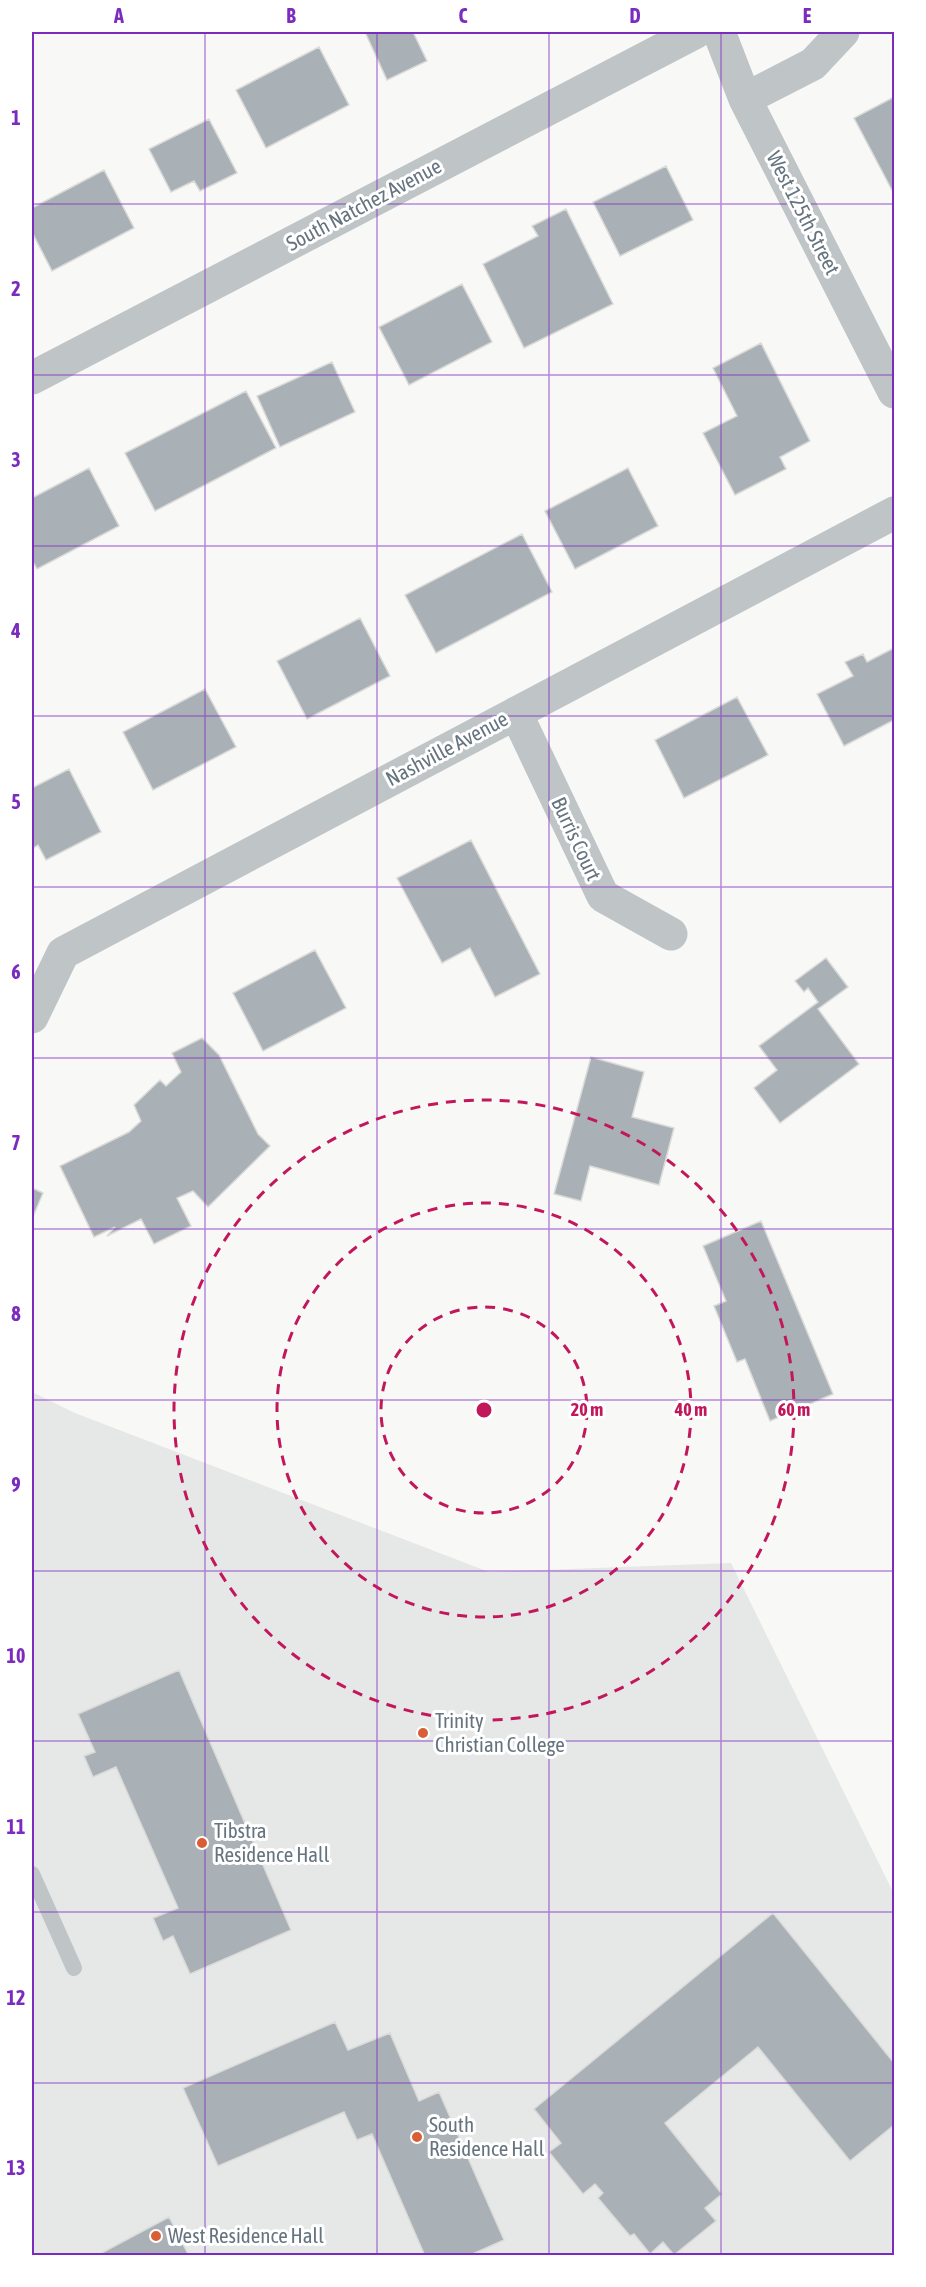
<svg xmlns="http://www.w3.org/2000/svg" width="926" height="2287" font-family="'Asap Condensed',sans-serif">
	<rect width="100%" height="100%" fill="#f8f8f6"/>
	<path fill="#e6e7e7" d="M32,1392l43,21 414,159 242,-9 163,331v361h-862z"/>
	<path fill="#a9b1b6" stroke="#dadad8" stroke-width="1.5" d="M365,32h48l14,29 -40,19z
		M319,47l30,58 -83,43 -30,-58z
		M894,97v97l-40,-76z
		M209,119l28,54 -37,18 -6,-10 -23,11 -22,-43z
		M666,166l27,54 -73,36 -27,-54z
		M104,170l30,58 -82,43 -20,-39v-24z
		M566,209l47,95 -89,44 -41,-84 55,-28 -6,-10z
		M462,284l30,58 -83,43 -30,-58z
		M761,343l49,98 -30,16 6,12 -51,26 -32,-62 34,-17 -24,-48z
		M332,362l23,50 -75,35 -23,-51z
		M246,391l30,57 -121,63 -30,-58z
		M89,468l30,58 -82,43 -5,-9v-62z
		M628,468l30,58 -83,43 -30,-58z
		M522,534l30,58 -116,61 -31,-58z
		M360,618l30,58 -83,43 -30,-58z
		M894,648v72l-50,26 -27,-52 36,-18 -8,-14 18,-8 4,8z
		M205,689l31,58 -83,43 -30,-58z
		M737,697l31,58 -84,43 -29,-58z
		M69,769l32,63 -55,28 -8,-15 -6,4v-61z
		M471,840l69,134 -45,23 -25,-49 -28,15 -45,-85z
		M315,950l31,58 -83,43 -30,-58z
		M826,958l22,29 -30,22 41,55 -79,59 -26,-35 23,-18 -18,-24 59,-44 -10,-14 -4,4 -9,-11z
		M202,1038l17,17 39,79 12,12 -62,61 -15,-16 -16,7 14,28 -37,18 -13,-25 -34,17 8,-9 -21,10 -34,-71 69,-34 12,-11 -7,-16 26,-25 6,6 15,-14 -9,-19z
		M591,1057l53,15 -12,45 42,11 -15,57 -69,-19 -9,35 -27,-7z
		M32,1188l11,5 -11,26z
		M761,1221l72,173 -63,27 -25,-62 -8,3 -23,-56 12,-5 -23,-55z
		M179,1670l112,260 -101,44 -17,-38 -10,5 -10,-23 25,-10 -62,-141 -23,10 -9,-21 11,-4 -17,-38z
		M773,1913l121,150v62l-44,36 -92,-114 -93,76 57,71 -17,14 11,13 -42,34 -11,-13 -13,12 -16,-20 -4,2 -32,-38 5,-5 -8,-9 -12,10 -34,-42 12,-9 -27,-34z
		M335,2022l13,28 42,-17 29,68 20,-9 65,148 -36,16h-43l-53,-122 -15,6 -13,-28 -126,54 -35,-78z
		M169,2217l20,39h-93z"/>
	<g fill="none" stroke-linecap="round" stroke-linejoin="round">
		<path stroke="#bfc4c7" stroke-width="16" d="M32,1874l42,94"/>
		<path stroke="#bfc4c7" stroke-width="33" d="M719,32l26,67 149,293
			M745,99l68,-35 30,-32
			M32,378l664,-346
			M516,713l87,183 68,38
			M32,1017l31,-64 831,-440"/>
	</g>
	<path fill="none" stroke="#7b2cbf" stroke-width="1.5" stroke-opacity="0.55" d="M205,32v2224M377,32v2224M549,32v2224M721,32v2224M32,204h862M32,375h862M32,546h862M32,716h862M32,887h862M32,1058h862M32,1229h862M32,1400h862M32,1571h862M32,1741h862M32,1912h862M32,2083h862"/>
	<g fill="none" stroke="#c2185b" stroke-width="3" stroke-dasharray="10 8">
		<circle cx="484" cy="1410" r="103"/>
		<circle cx="484" cy="1410" r="207"/>
		<circle cx="484" cy="1410" r="310"/>
	</g>
	<g fill="#d95e35" stroke="#fff" stroke-width="2">
		<circle cx="423" cy="1733" r="6"/>
		<circle cx="202" cy="1843" r="6"/>
		<circle cx="417" cy="2137" r="6"/>
		<circle cx="156" cy="2236" r="6"/>
	</g>
	<g text-anchor="middle" stroke-width="6" stroke-linejoin="round" paint-order="stroke">
		<g font-size="21" fill="#65747f" stroke="#fff">
			<text transform="translate(364 205) rotate(-28)" y="7">South Natchez Avenue</text>
			<text transform="translate(803 213) rotate(63)" y="7">West 125th Street</text>
			<text transform="translate(447 749) rotate(-28)" y="7">Nashville Avenue</text>
			<text transform="translate(576 839) rotate(65)" y="7">Burris Court</text>
		</g>
		<g font-size="21" fill="#65747f" stroke="#fff" text-anchor="start">
			<text x="435" y="1728">Trinity<tspan x="435" dy="24">Christian College</tspan></text>
			<text x="214" y="1838">Tibstra<tspan x="214" dy="24">Residence Hall</tspan></text>
			<text x="429" y="2132">South<tspan x="429" dy="24">Residence Hall</tspan></text>
			<text x="168" y="2243">West Residence Hall</text>
		</g>
	</g>
	<circle cx="484" cy="1410" r="9" fill="#c2185b" stroke="#fff" stroke-width="3"/>
	<g font-size="18" text-anchor="middle" font-weight="bold" fill="#c2185b" stroke="#fff" stroke-width="6" stroke-linejoin="round" paint-order="stroke">
		<text x="587" y="1416">20 m</text>
		<text x="691" y="1416">40 m</text>
		<text x="794" y="1416">60 m</text>
	</g>
	<rect width="926" height="2287" fill="none" stroke="#ffffff" stroke-width="66"/>
	<rect x="33" y="33" width="860" height="2221" fill="none" stroke="#7b2cbf" stroke-width="2"/>
	<g font-size="20" text-anchor="middle" font-weight="bold" fill="#7b2cbf">
		<text x="119" y="23">A</text>
		<text x="291" y="23">B</text>
		<text x="463" y="23">C</text>
		<text x="635" y="23">D</text>
		<text x="807" y="23">E</text>
		<text x="16" y="125">1</text>
		<text x="16" y="296">2</text>
		<text x="16" y="467">3</text>
		<text x="16" y="638">4</text>
		<text x="16" y="809">5</text>
		<text x="16" y="979">6</text>
		<text x="16" y="1150">7</text>
		<text x="16" y="1321">8</text>
		<text x="16" y="1492">9</text>
		<text x="16" y="1663">10</text>
		<text x="16" y="1834">11</text>
		<text x="16" y="2005">12</text>
		<text x="16" y="2175">13</text>
	</g>
</svg>
